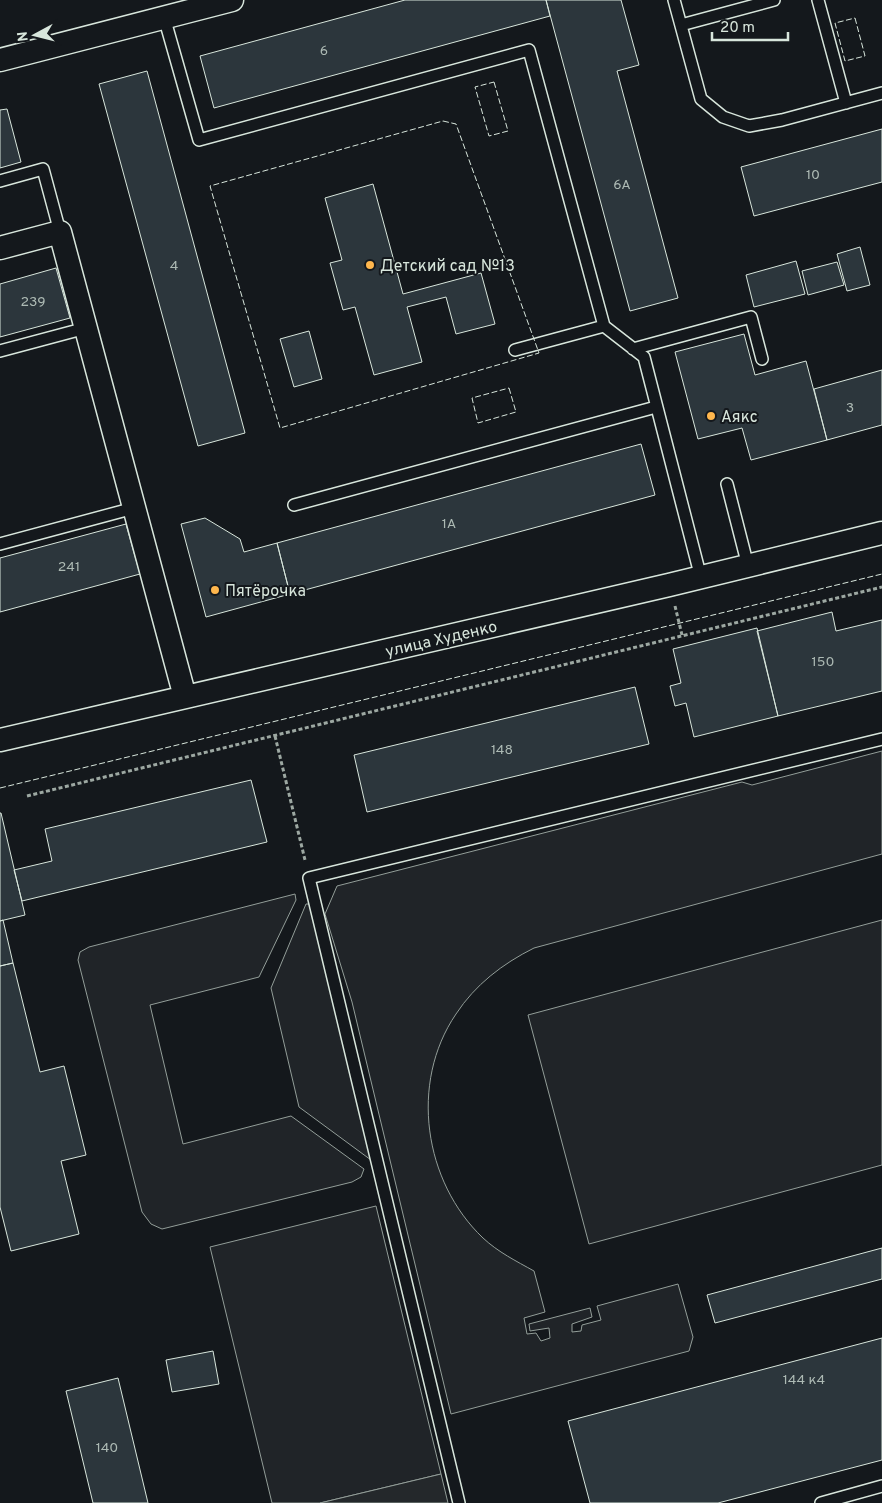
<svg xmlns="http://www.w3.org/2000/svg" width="882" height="1503" font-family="Overpass,sans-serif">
	<rect width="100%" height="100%" fill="#14181c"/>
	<path fill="#202428" stroke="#939e99" d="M882,751v103l-348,94c-32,16 -59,37 -78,66 -47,69 -32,168 27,224 15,14 33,23 51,33l11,41 -21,6 3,16 9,-1 5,8 9,-3 -1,-10 -19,3 -1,-7 61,-16 2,9 -20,7v8l9,-1 1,-6 19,-5 -4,-14 81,-22 15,53 -4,14 -238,63 -99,-412 -27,-88 12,-28 405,-104 10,3z
		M295,894l1,6 -37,77 -109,28 33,139 108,-28 73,53 -3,8 -9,5 -190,47 -11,-5 -9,-12 -64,-252 2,-8 9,-5z
		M306,904h6l59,256 -72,-53 -28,-119z
		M882,920v245l-293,79 -61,-229z
		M376,1206l65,268 -121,29h-48l-62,-256z"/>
	<path fill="#24282b" stroke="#939e99" d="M441,1474l7,29h-128z"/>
	<path fill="#2c363c" stroke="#d8e6dc" d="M405,0h141l4,16 -336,92 -14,-52z
		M546,0h75l18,65 -22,6 61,227 -48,13z
		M147,71l98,362 -47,13 -99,-362z
		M7,109l14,53 -21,6v-58z
		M882,129v53l-128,34 -13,-49z
		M373,184l30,110 78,-21 14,51 -39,10 -10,-37 -39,10 15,55 -48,13 -19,-68 -12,3 -13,-47 12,-3 -17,-62z
		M860,247l10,38 -23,6 -10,-37z
		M796,261l9,33 -51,13 -8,-32z
		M837,262l7,23 -36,10 -6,-24z
		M56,268l14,50 -70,19v-53z
		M309,331l13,48 -28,8 -14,-48z
		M744,334l11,41 51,-14 21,79 -76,20 -9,-32 -44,11 -23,-87z
		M882,370v55l-55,15 -13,-51z
		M641,444l14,51 -365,99 -13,-51z
		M205,518l35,21 4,13 33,-9 13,51 -84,23 -25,-93z
		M126,524l14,50 -140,38v-54z
		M832,612l4,19 46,-11v71l-104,25 -21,-85z
		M757,628l21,88 -84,21 -8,-34 -11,3 -5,-20 11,-3 -8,-34z
		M635,687l14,57 -282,68 -13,-57z
		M251,780l16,62 -245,59 -8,-31 38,-9 -7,-32z
		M1,813l24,102 -25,6v-108z
		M3,920l10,43 -13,3v-45z
		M13,963l27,109 24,-6 22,89 -25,6 18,73 -68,17 -11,-44v-241z
		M882,1248v31l-167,44 -8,-28z
		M882,1338v122l-164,43h-128l-22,-82z
		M213,1351l6,33 -47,8 -6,-32z
		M118,1378l30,125h-55l-27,-112z"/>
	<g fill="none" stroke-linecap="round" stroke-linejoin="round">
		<defs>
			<path id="service" d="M674,0l27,99 22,18 26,9 33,-6 100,-27
				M818,0l28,103
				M164,17l35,123 330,-90 75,276 40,31 57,221
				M681,25l93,-25
				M0,181l43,-12 17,63
				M633,349l118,-32 11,42
				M515,350l89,-24
				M0,351l86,-23
				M727,484l21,82
				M294,505l362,-98
				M0,544l134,-36
				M459,1503l-150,-625 573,-139
				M821,1503l61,-17"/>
			<path id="minor" d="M0,60l232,-60
				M0,248l60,-16 125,465
				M0,740l669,-155 213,-52"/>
		</defs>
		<use href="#service" stroke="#d8e6dc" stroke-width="14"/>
		<use href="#minor" stroke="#d8e6dc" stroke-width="25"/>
		<path stroke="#9da8a2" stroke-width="3" stroke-dasharray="4 2.5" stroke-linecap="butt" d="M675,606l7,29
			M275,736l30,124
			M27,796l855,-209"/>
		<use href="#service" stroke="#14181c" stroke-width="11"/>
		<use href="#minor" stroke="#14181c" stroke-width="22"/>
		<path stroke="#d8e6dc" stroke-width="1" stroke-dasharray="6 2.5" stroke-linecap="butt" d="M855,18l10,38 -20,5 -10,-38z
			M494,82l14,49 -19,5 -14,-49z
			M443,121l13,3 83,229 -259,75 -70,-242z
			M509,388l7,24 -38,11 -6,-25z
			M0,788l882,-214"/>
	</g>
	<g fill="#ffb74d" stroke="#14181c" stroke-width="2">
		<circle cx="370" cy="265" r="5"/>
		<circle cx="711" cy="416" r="5"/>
		<circle cx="215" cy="590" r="5"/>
	</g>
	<g text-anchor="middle" stroke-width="4" stroke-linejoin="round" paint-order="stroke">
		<g font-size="14" fill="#adbab4">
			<text x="324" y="55">6</text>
			<text x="813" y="179">10</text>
			<text x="622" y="189">6А</text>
			<text x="174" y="270">4</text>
			<text x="33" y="306">239</text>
			<text x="850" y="412">3</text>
			<text x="449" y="528">1А</text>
			<text x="69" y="571">241</text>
			<text x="823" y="666">150</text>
			<text x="502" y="754">148</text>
			<text x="804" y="1384">144 к4</text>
			<text x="107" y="1452">140</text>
		</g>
		<g font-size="16" fill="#d8e6dc" stroke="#14181c" text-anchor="start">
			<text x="380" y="271">Детский сад №13</text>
			<text x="721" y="422">Аякс</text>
			<text x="225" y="596">Пятёрочка</text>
		</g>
		<g font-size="16" fill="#d8e6dc" stroke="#14181c">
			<text transform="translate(441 638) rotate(-13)" y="6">улица Худенко</text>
		</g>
	</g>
	<g transform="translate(35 35) rotate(263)" stroke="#14181c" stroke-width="4" paint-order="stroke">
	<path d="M0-4L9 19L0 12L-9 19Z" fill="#d8e6dc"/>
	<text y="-8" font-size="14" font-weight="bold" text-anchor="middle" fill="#d8e6dc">N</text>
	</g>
	<path d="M712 32v8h76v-8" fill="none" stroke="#d8e6dc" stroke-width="2.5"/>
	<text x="720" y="32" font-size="15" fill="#d8e6dc" stroke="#14181c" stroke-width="4" paint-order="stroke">20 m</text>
</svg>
